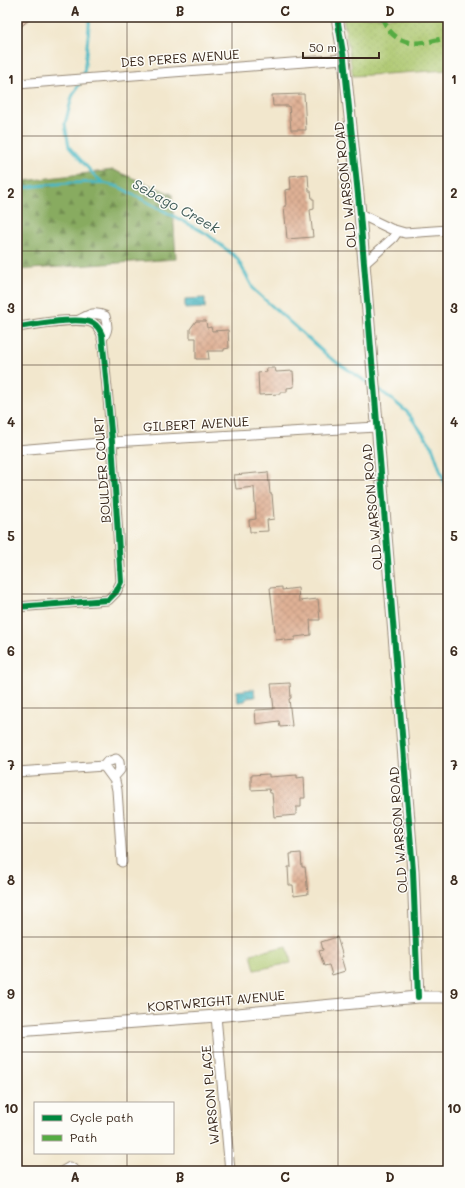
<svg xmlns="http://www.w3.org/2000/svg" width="465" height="1188" font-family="Mali,sans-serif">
	<defs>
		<pattern id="grass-dots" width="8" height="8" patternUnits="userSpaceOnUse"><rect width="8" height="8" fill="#abc66c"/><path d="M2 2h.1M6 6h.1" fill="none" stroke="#94aa5d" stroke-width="1.8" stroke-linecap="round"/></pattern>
		<pattern id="forest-firs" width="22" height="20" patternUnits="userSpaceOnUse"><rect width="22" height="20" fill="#88ab60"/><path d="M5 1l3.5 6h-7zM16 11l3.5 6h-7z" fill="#708b4f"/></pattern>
		<pattern id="water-waves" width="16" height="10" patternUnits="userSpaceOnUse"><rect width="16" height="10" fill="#4ab8c3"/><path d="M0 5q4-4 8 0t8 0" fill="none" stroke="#3f969e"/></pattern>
		<pattern id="building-cross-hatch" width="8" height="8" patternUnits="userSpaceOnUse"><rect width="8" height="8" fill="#dfb195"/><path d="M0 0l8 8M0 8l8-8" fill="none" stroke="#c09880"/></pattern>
	</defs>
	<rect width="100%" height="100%" fill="#fdfcf7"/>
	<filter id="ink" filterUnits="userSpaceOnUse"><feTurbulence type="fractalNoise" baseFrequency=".025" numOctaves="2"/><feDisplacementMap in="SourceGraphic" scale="8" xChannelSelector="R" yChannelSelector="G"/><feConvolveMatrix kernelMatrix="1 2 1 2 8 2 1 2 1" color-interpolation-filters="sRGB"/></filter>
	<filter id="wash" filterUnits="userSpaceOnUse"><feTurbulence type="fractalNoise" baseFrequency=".012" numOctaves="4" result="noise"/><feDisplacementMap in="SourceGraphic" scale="16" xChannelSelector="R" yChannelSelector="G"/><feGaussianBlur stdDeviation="0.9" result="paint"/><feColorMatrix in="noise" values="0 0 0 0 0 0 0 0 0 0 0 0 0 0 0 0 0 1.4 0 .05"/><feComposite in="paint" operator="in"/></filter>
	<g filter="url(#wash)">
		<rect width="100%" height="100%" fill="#f2e7cd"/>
		<path fill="url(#grass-dots)" stroke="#737845" d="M343,17h105v53l-95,6z"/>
		<path fill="url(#forest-firs)" stroke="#626a3f" d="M113,170l59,24 4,65 -159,11v-88z"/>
		<path fill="#abc66c" stroke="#737845" d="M287,946l4,17 -36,7 -4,-16z"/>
		<path fill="url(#water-waves)" stroke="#427170" d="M205,298v10l-20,1v-10z
			M254,689l1,8 -8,1 -2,3 -7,1 -1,-11z"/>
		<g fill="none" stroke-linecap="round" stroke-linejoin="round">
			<path stroke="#4ab8c3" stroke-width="3" d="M82,77l2,-3 6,-57
				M80,82l-8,15 -7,27 4,23 27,30 8,6 15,4 88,47 30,24 17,32 75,67 42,28
				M17,189c28,-5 57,-8 86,-6
				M378,389l11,8 18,15 25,34 16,47"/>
		</g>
		<g id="blocks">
			<path fill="url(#building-cross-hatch)" d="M17,17h15l-15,13z
				M304,94l2,36h-15l-2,-24h-16l-1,-11z
				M308,174l1,17h2l1,8h2v10l-4,1 3,27 -26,2 -3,-33h2l-1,-16 6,-1 -1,-13z
				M196,321h10l1,7 4,-1 1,4 16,-1 1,18 -5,1v2h-16l1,8h-13v-21h-6v-9z
				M266,368h9l1,4 17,-1 1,16 -7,1v4h-7v2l-21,1 -1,-22 9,-1z
				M268,472l2,22h2l2,25 -7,1 1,11 -18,1 -1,-12 7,-1 -2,-32 -18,2 -2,-14z
				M282,587v3l16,-2 1,13 19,-2 2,21h-10l1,15 -16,2v3l-10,1v-2l-9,1 -6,-52z
				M290,683l1,15 -2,1 3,27 -12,1 -1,-6 -23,3 -1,-14 19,-1 -3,-25z
				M269,774v3l28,-2v3l7,-1 1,21h-4v9h-5v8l-22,2 -2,-24h-2l-1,-4 -18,1v-15z
				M301,853l1,14h3l3,27 -14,2 -1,-11h-4l-1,-18h3l-1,-13z
				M337,937l6,20h-2l4,14 -13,4 -3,-10 -5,1 -5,-15 4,-1 -2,-8z"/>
		</g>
	</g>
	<g filter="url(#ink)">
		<use href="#blocks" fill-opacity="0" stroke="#968876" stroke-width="1"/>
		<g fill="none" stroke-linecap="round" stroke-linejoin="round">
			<defs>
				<path id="minor" d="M17,84l327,-25
					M360,214l31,15 14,4 43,-3
					M364,264l29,-26 5,-7
					M79,320c10,-5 15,-9 26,-4 3,10 3,15 -3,23
					M17,327c17,-2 61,-11 76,-4 5,3 7,7 9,12l10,107 9,140 -5,10 -8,8 -91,7
					M17,450l95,-8 265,-15
					M104,766l11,15 2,9 5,72
					M104,766l3,-4 9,-3 3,3 1,8 -7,8
					M17,772l87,-6
					M216,1016l14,155
					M63,1171l7,-4 6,4"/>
				<path id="tertiary" d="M337,17l7,42 16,155 15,184 38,473 5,126
					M17,1031l199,-15 202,-19h30"/>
			</defs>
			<use href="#minor" stroke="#968876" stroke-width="11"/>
			<use href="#tertiary" stroke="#968876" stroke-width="13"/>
			<use href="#minor" stroke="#fff" stroke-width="9"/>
			<use href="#tertiary" stroke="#fff" stroke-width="11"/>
			<path stroke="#55ab43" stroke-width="5" stroke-dasharray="10 5" stroke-linecap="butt" d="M382,17c13,33 38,28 66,20"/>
			<defs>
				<path id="cycleway" d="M337,17l7,42 16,155 15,184 38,473 5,126
					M17,327c17,-2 61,-11 76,-4 5,3 7,7 9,12l10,107 9,140 -5,10 -8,8 -91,7"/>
			</defs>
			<use href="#cycleway" stroke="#fdfcf7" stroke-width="8"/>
			<use href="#cycleway" stroke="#00873e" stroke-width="6"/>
		</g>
	</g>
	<path fill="none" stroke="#3b2a1e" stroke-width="1" stroke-opacity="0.55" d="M127,17v1086M232,17v1154M338,17v1154M17,136h431M17,251h431M17,365h431M17,480h431M17,594h431M17,708h431M17,823h431M17,937h431M17,1052h431M127,1153v18"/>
	<g text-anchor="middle" stroke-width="3" stroke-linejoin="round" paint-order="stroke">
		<g font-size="13" fill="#3b2a1e" stroke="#fdfcf7">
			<text transform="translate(180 58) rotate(-4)" y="5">DES PERES AVENUE</text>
			<text transform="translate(345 185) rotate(-96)" y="5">OLD WARSON ROAD</text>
			<text transform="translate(196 424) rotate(-3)" y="5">GILBERT AVENUE</text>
			<text transform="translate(102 470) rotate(-94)" y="5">BOULDER COURT</text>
			<text transform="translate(372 507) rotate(-95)" y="5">OLD WARSON ROAD</text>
			<text transform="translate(398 830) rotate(-94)" y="5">OLD WARSON ROAD</text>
			<text transform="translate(216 1001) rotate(-5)" y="5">KORTWRIGHT AVENUE</text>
			<text transform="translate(210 1095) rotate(-95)" y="5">WARSON PLACE</text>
		</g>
		<g font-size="14" font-style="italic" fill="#405c58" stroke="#fdfcf7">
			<text transform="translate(176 206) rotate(29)" y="5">Sebago Creek</text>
		</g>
	</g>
	<rect width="465" height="1188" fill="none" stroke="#fdfcf7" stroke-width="44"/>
	<rect x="34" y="1102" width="140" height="52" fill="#fdfcf7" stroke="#afa8a0"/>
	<rect x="42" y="1115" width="20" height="6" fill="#00873e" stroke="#afa8a0"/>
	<text x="70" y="1122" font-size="12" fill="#3b2a1e">Cycle path</text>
	<rect x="42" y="1135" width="20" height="6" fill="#55ab43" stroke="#afa8a0"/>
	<text x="70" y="1142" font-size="12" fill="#3b2a1e">Path</text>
	<path d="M303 52v6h76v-6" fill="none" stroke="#3b2a1e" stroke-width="2"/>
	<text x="309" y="52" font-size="12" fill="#3b2a1e" stroke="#fdfcf7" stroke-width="3" paint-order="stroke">50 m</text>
	<rect x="22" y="22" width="421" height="1144" fill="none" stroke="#3b2a1e" stroke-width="1.5"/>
	<g font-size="13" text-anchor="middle" font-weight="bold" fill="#3b2a1e">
		<text x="75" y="16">A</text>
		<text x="180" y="16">B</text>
		<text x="285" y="16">C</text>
		<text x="390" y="16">D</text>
		<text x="11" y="84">1</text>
		<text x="454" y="84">1</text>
		<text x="11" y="198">2</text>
		<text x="454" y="198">2</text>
		<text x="11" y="313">3</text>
		<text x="454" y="313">3</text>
		<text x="11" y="427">4</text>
		<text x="454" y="427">4</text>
		<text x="11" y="541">5</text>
		<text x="454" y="541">5</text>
		<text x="11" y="656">6</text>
		<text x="454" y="656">6</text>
		<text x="11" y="770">7</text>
		<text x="454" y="770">7</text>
		<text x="11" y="885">8</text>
		<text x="454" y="885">8</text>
		<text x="11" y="999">9</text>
		<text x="454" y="999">9</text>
		<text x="11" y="1113">10</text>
		<text x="454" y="1113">10</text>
		<text x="75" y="1182">A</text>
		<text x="180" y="1182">B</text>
		<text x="285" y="1182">C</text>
		<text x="390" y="1182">D</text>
	</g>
</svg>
